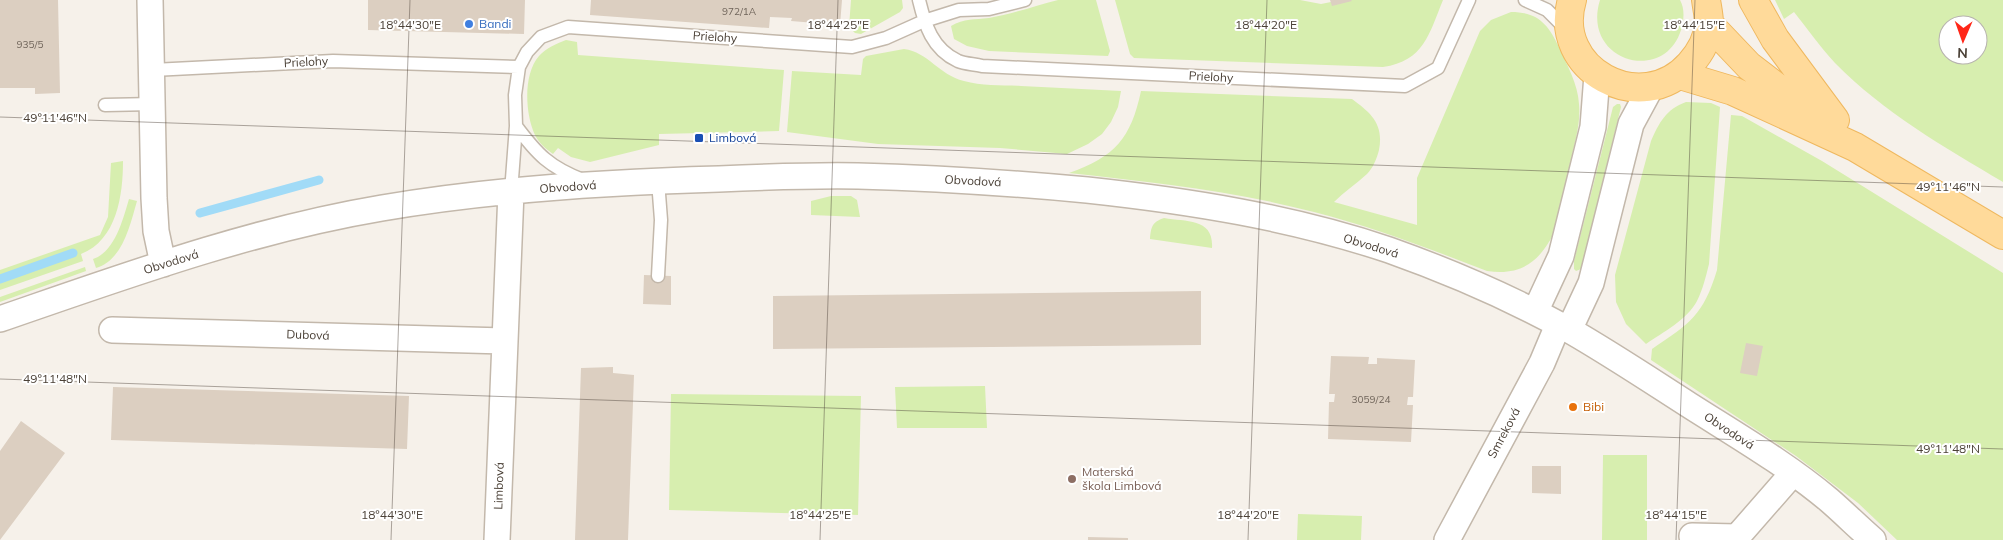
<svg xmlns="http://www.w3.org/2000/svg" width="2003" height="540" font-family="Mulish,sans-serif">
	<rect width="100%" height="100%" fill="#f6f1ea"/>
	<path fill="#d7eeaf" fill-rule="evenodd" d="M851,0h51l1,8 -3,4 -39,22 -6,-1 -6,-6z
		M1058,0h38l14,51 -2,5 -119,-5 -22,-5 -13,-7 -3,-13c13,-8 24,-6 38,-8 23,-4 46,-12 69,-18z
		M1115,0h185l21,4 20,-4h102c-14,34 -19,61 -60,67l-249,-9 -4,-4z
		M1600,0h80c5,9 4,20 1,30 -17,55 -100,31 -81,-30z
		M1775,0h228v182c-59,-35 -120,-70 -168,-119 -15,-16 -28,-35 -41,-51l-10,7zM1948,25h30v30h-30z
		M1511,12c27,0 37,12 48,35 8,18 19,37 20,57 2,20 -5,41 -9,60 -6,24 -11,47 -17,71 -15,28 -33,41 -66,36 -57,-22 -114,-44 -173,-59 -80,-21 -163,-30 -245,-39 46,-16 62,-35 72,-82l211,8c19,14 32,25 27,51 -2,8 -6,18 -12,24 -11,10 -23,18 -33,28l83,23v-47l63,-147 11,-11z
		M566,40l11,2 1,13 206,15 -5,61 -120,3v11l-69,17 -19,-5 -13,-9 -5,6c-7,-5 -14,-11 -18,-19 -10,-21 -12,-61 4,-79 7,-8 17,-12 27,-16z
		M904,49c24,3 35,26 60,32 18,5 39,4 57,5 34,2 67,3 100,5l-3,16 -7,15 -9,12 -14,10 -21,10 -67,-6 -122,-4 -91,-12 5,-61 69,4 2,-16 3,-3z
		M1686,102l25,1 9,4 -11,157c-3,12 -6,25 -12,37 -10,19 -34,31 -51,43l-20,-20 -10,-22 -1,-27 36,-134c8,-18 15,-32 35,-39z
		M1617,104h3l1,3 -40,162 -5,2 -2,-2v-8l39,-154z
		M1731,115l11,1 80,45 181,112v267h-106l-39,-37 -62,-47 -145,-96 1,-11c38,-26 51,-33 65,-79z
		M123,161c0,34 -6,79 -42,93l2,7 -83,29v-20l100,-35 8,-18 3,-54z
		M831,196h20l6,4 3,17 -49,-2v-14z
		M129,199l8,2c-7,24 -14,59 -41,67l-3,-9c22,-7 30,-40 36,-60z
		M1164,218c23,4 50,0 48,30l-62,-9c1,-12 2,-17 14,-21z
		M85,267l1,4 -86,31v-5z
		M985,386l2,42h-90l-2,-41z
		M671,394l190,2 -3,119 -189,-5z
		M1603,455h44v85h-45z
		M1298,514l64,2 -1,24h-64z"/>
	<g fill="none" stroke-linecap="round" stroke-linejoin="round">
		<path stroke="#a1dbf7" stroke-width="9" d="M200,213l119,-33
			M0,279l73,-26"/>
	</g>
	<path fill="#dccfc1" d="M0,0h58l2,93 -25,1v-6h-35z
		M368,0h157l-1,34 -156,-4z
		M591,0h251l-2,25 -49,-4 1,-3 -22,-1 -1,11 -179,-13z
		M1330,0h21l1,1 -20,5z
		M644,275l27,1v29l-28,-1z
		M1201,291v54l-428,4v-53z
		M1746,343l17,3 -6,30 -17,-3z
		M1331,356l38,1 -1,7h9v-6l38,2 -2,37h-5l-1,8h6l-2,37 -83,-3 1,-37h5l1,-8h-6z
		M613,367v6l21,2 -6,165h-53l6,-172z
		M113,387l296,9 -2,53 -296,-9z
		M21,421l44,32 -65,87v-89z
		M1532,466h29v28l-29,-1z
		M1088,537l40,1v2h-40z"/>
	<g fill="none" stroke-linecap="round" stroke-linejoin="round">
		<defs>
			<path id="lane" d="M919,0c6,25 13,49 39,61 7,3 16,3 24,5l423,20 33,-18 31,-68
				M1525,0l22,10 20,20
				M153,70l180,-9 186,6
				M105,105l49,-1
				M516,126c21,28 33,41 67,54
				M511,192l5,-66 -1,-31 4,-28 8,-15 14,-15 27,-10 284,20 34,-9 38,-17 35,-11 30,-1 36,-9
				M658,276l3,-56 -3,-39"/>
			<path id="street" d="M150,0l4,198 2,33 7,33
				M1535,312l26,-56 32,-129 4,-52
				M0,319c125,-43 251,-89 382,-111 111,-19 225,-26 337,-29 46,-2 93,-4 139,-3 77,2 153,7 229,14 102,11 204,27 302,60 62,22 124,49 182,81 40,23 79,49 118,74 47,30 97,59 140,95 15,13 29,27 44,40
				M112,330l392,11
				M1569,330l22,-47 40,-159 20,-37
				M1692,536l45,1 56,-64
				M497,540l14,-348
				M1447,540l95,-177 16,-38"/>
			<path id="primary" d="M1572,0c-21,69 69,119 118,64 10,-11 18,-26 19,-41 0,-7 -2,-16 -3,-23
				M1753,0l22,39 60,81
				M1709,24l40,42 67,51
				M1680,75l53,16 122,56 148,88"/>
		</defs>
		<use href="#lane" stroke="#c3b8ab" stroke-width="15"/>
		<use href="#street" stroke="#c3b8ab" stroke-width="28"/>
		<use href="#primary" stroke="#efb85f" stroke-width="30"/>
		<use href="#lane" stroke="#fff" stroke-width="12"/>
		<use href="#street" stroke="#fff" stroke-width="25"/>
		<use href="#primary" stroke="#ffda9a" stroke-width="28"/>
	</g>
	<path fill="none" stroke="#4b4137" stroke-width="1" stroke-opacity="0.45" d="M0,117l2003,70M0,379l2003,70M391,540l19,-540M820,540l18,-540M1248,540l19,-540M1676,540l19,-540"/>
	<circle fill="#3f7fe0" stroke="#fff" stroke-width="2" cx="469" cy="24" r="5"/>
	<rect fill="#1a4fb4" stroke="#fff" stroke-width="2" x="694" y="133" width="10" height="10" rx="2.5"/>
	<circle fill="#e8710a" stroke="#fff" stroke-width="2" cx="1573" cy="407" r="5"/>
	<circle fill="#8d6e63" stroke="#fff" stroke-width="2" cx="1072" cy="479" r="5"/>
	<g text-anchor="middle" stroke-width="4" stroke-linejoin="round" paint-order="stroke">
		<g font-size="10" fill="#6f645a">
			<text x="739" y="15">972/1A</text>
			<text x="30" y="48">935/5</text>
			<text x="1371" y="403">3059/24</text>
		</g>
		<g font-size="12" fill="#366cbe" stroke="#fff" text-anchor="start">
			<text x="479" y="28">Bandi</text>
		</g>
		<g font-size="12" fill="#4b4137" stroke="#fff">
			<text transform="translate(715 37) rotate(4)" y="4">Prielohy</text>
			<text transform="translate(306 62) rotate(-3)" y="4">Prielohy</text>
			<text transform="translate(1211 77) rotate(3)" y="4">Prielohy</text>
			<text transform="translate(973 181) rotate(3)" y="4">Obvodová</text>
			<text transform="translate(568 187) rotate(-4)" y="4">Obvodová</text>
			<text transform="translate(1371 246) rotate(17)" y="4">Obvodová</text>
			<text transform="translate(171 262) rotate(-17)" y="4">Obvodová</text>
			<text transform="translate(308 335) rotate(2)" y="4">Dubová</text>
			<text transform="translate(1729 431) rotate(33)" y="4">Obvodová</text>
			<text transform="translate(1504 433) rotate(-62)" y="4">Smreková</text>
			<text transform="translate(499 486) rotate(-88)" y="4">Limbová</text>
		</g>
		<g font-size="12" fill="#164399" stroke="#fff" text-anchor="start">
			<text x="709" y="142">Limbová</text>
		</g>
		<g font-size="12" fill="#c56008" stroke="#fff" text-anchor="start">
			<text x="1583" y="411">Bibi</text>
		</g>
		<g font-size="12" fill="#785e54" stroke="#fff" text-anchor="start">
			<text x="1082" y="476">Materská<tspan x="1082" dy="14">škola Limbová</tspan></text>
		</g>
	</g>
	<g font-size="12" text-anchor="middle" fill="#4b4137" stroke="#fff" stroke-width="4" stroke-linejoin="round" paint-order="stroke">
		<text x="410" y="29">18°44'30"E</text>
		<text x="838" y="29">18°44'25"E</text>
		<text x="1266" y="29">18°44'20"E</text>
		<text x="1694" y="29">18°44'15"E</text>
		<text x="55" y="122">49°11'46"N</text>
		<text x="1948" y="191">49°11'46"N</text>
		<text x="55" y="383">49°11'48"N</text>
		<text x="1948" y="453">49°11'48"N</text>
		<text x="392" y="519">18°44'30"E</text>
		<text x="820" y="519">18°44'25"E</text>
		<text x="1248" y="519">18°44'20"E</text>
		<text x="1676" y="519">18°44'15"E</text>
	</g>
	<g transform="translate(1963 40) rotate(182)"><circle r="24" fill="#ffffff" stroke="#b7b3af"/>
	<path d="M0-4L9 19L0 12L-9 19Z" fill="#ff2718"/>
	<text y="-8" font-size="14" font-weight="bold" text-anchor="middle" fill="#4b4137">N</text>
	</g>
</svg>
